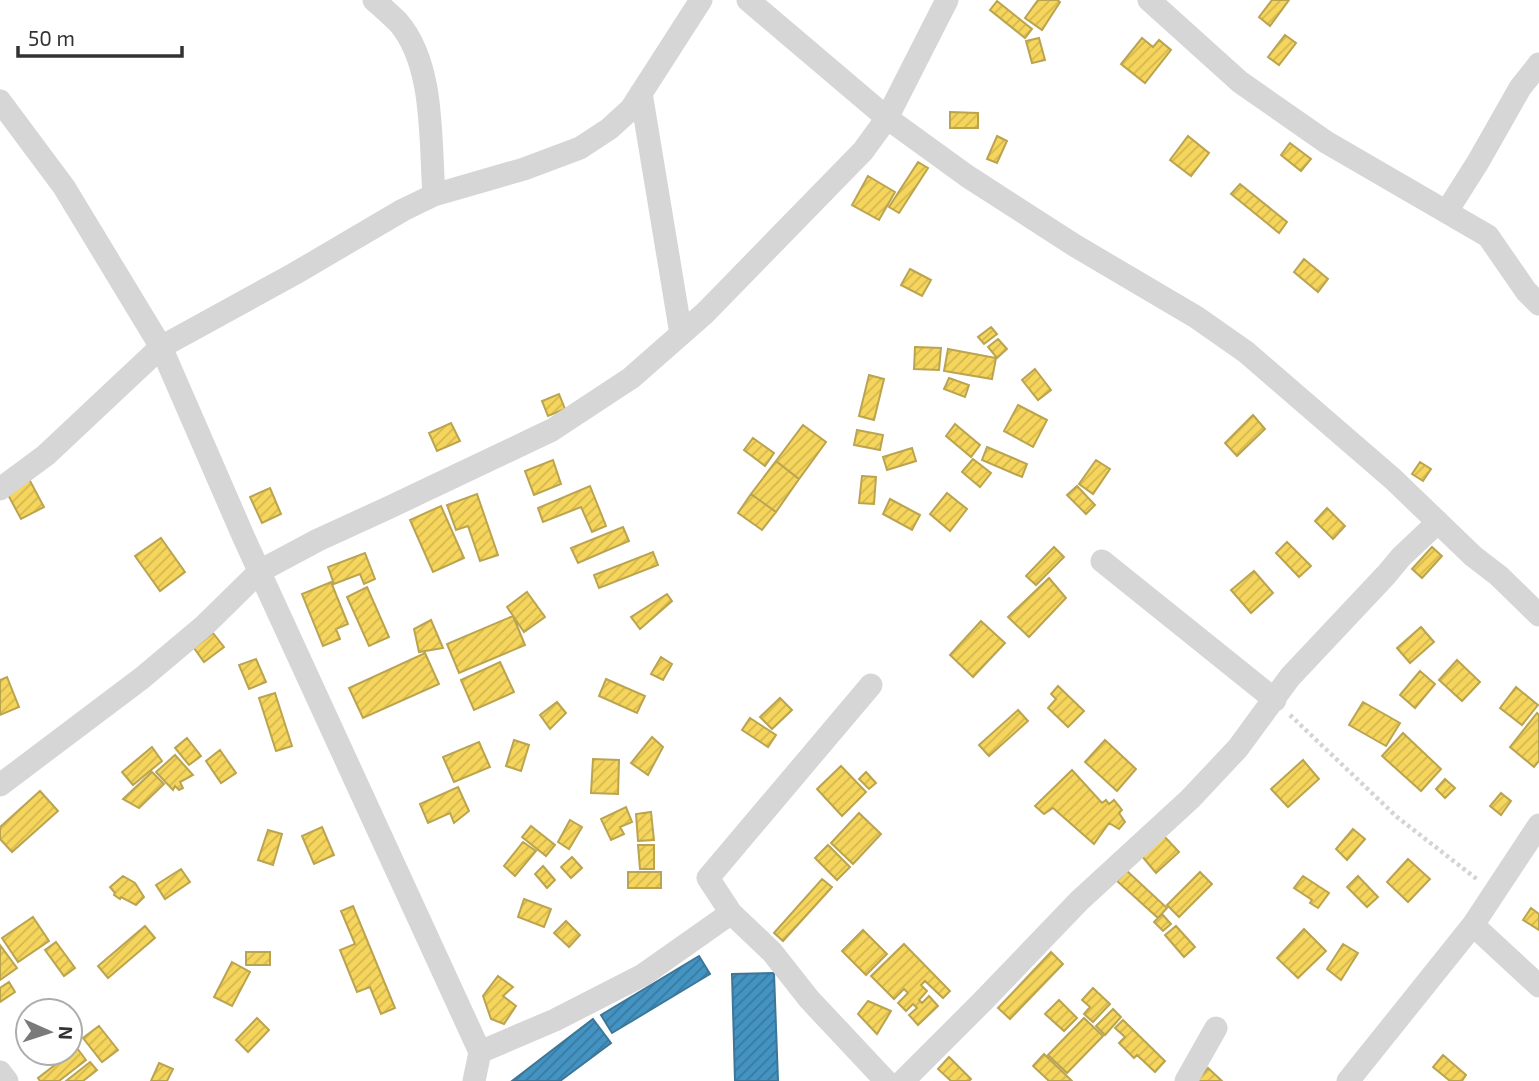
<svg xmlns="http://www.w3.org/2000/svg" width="1539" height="1081" font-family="'Exo 2',sans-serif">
	<defs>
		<pattern id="homes-hatch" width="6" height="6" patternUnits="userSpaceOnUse" patternTransform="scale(1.75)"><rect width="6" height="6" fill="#f6d55c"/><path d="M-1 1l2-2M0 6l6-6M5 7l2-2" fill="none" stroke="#d3b750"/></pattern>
		<pattern id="schools-hatch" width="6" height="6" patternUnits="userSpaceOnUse" patternTransform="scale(1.75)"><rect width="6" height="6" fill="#4393c3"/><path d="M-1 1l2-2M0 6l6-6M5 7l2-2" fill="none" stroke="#39799f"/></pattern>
	</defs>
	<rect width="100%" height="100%" fill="#fff"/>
	<path fill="url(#homes-hatch)" stroke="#bba44f" stroke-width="2" d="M1038,0h19l3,2 -18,28 -17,-12z
		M1272,0h17l-19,26 -11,-9z
		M997,1l35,28 -7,9 -35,-28z
		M1285,35l11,8 -17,22 -11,-8z
		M1039,38l6,22 -13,3 -6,-22z
		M1142,38l11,9 6,-7 12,10 -26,33 -24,-19z
		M950,112l28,1v15h-28z
		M997,136l10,5 -10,22 -10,-4z
		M1188,136l21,17 -18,23 -21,-16z
		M1290,143l21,16 -10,12 -20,-16z
		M918,162l10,6 -29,45 -10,-6z
		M868,176l27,16 -16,28 -27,-15z
		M1240,184l47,38 -8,11 -48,-39z
		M1304,259l24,20 -10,13 -24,-20z
		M910,269l21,11 -9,16 -21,-11z
		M991,327l6,7 -13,10 -6,-7z
		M998,339l9,10 -10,9 -9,-11z
		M915,347l26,1 -2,22 -25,-1z
		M948,349l48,9 -4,21 -48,-8z
		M1035,369l16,21 -13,10 -16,-20z
		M869,375l15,4 -10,41 -15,-4z
		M949,378l20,7 -4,12 -21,-8z
		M559,394l6,15 -17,7 -6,-15z
		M1018,405l29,15 -14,27 -29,-16z
		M1253,415l12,14 -28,27 -12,-13z
		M451,423l9,18 -23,10 -8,-18z
		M955,424l25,21 -9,12 -25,-21z
		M803,425l23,17 -27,37 -23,-18z
		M857,430l26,5 -3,15 -26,-5z
		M753,438l21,15 -9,13 -21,-16z
		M987,447l40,17 -5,13 -40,-17z
		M912,448l4,13 -29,9 -4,-13z
		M973,459l18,14 -11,14 -18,-15z
		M553,460l8,24 -27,11 -9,-24z
		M1096,460l14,9 -17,25 -14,-10z
		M776,461l23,18 -23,33 -25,-18z
		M1420,462l11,7 -8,12 -11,-7z
		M862,476l14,1 -2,27 -15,-1z
		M29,479l15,28 -23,12 -15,-28z
		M590,486l16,40 -14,6 -11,-25 -38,15 -5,-14z
		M1077,486l18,19 -9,9 -19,-19z
		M270,488l11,26 -19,9 -12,-26z
		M947,493l20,16 -17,22 -20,-17z
		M477,494l21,61 -18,6 -12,-35 -12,4 -9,-25z
		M751,494l25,18 -14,18 -24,-17z
		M890,499l30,16 -8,15 -29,-16z
		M441,506l23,52 -31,14 -23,-52z
		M1327,508l18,18 -12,13 -18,-18z
		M623,527l6,14 -51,22 -7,-15z
		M161,538l24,34 -25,19 -25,-35z
		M1287,542l24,24 -12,11 -23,-24z
		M1054,547l10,10 -28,28 -10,-9z
		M1432,547l10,9 -20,22 -10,-9z
		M653,552l5,13 -59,23 -5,-13z
		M365,553l10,26 -11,5 -4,-10 -26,10 -6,-17z
		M1254,571l19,22 -22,20 -20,-23z
		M1049,578l17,20 -37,39 -21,-20z
		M331,582l17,42 -12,5 4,10 -17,7 -21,-52z
		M367,587l22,50 -20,9 -22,-49z
		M527,592l18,25 -21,15 -17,-25z
		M667,594l5,7 -32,28 -9,-12z
		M513,616l12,29 -66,28 -12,-29z
		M431,620l12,28 -24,4 -5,-23z
		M981,621l24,22 -32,34 -23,-22z
		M1421,627l13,15 -24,21 -13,-15z
		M213,633l11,14 -20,15 -10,-14z
		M425,653l14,31 -76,34 -14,-30z
		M661,657l11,7 -9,16 -12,-6z
		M256,659l10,23 -17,7 -10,-24z
		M1457,660l23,22 -18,19 -23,-21z
		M500,662l14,30 -40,18 -13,-30z
		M1420,671l15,13 -20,24 -15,-13z
		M7,677l12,30 -19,8v-35z
		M606,679l39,17 -8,17 -38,-17z
		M1058,686l26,25 -16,16 -20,-19 8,-9 -5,-5z
		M1516,687l22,18 -16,20 -22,-17z
		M275,693l17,53 -16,5 -17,-53z
		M780,698l12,12 -20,19 -12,-12z
		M557,702l9,11 -16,16 -10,-14z
		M1363,702l37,21 -14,23 -37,-21z
		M1018,710l10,11 -39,35 -10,-11z
		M1537,713l2,2v46l-5,6 -24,-20z
		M750,718l26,17 -8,12 -26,-17z
		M1403,733l38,36 -20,22 -39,-35z
		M652,737l11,10 -15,28 -17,-12z
		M187,738l14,18 -12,9 -14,-17z
		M514,740l15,5 -8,26 -15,-5z
		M1105,740l31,29 -19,22 -32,-29z
		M479,742l11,25 -36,15 -11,-25z
		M152,747l10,14 -29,24 -11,-13z
		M220,750l16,23 -15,10 -15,-22z
		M175,755l18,20 -13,7 3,6 -4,2 -4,-4 -2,4 -17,-18z
		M593,759l26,1 -1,34 -27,-1z
		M1303,760l16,19 -31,28 -17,-18z
		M841,766l25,26 -24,24 -25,-27z
		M1072,770l30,33 4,-3 3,4 5,-4 8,10 -3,3 6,9 -6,7 -10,-6 -15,21 -41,-36 -9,6 -9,-8z
		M152,772l12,12 -25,24 -16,-9z
		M866,772l10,11 -7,6 -10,-10z
		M1445,779l10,9 -10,10 -9,-9z
		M458,787l11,24 -15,12 -4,-10 -22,10 -8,-19z
		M40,791l18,20 -46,41 -12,-13v-12z
		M1501,793l10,8 -10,14 -11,-9z
		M626,807l6,15 -12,5 4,7 -13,6 -10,-21z
		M651,812l3,28 -16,1 -2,-27z
		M859,813l22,21 -28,30 -22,-21z
		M570,820l12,7 -13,22 -11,-7z
		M531,826l24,19 -9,11 -24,-19z
		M322,827l12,28 -20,9 -12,-28z
		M1353,829l12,10 -18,21 -11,-11z
		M268,830l14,4 -9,31 -15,-5z
		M1163,835l16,17 -23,21 -15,-18z
		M523,842l13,9 -21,25 -11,-10z
		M638,845h16v24h-14z
		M828,845l22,22 -13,13 -22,-22z
		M572,857l10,11 -11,10 -10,-11z
		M1408,859l22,20 -22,23 -21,-20z
		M543,866l12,14 -8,8 -12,-14z
		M181,869l9,13 -25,17 -9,-14z
		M1127,871l40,37 -9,10 -41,-37z
		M628,872h33v16h-33z
		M1200,872l12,12 -33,33 -12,-12z
		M123,876l12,7 9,14 -8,8 -15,-8 -1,2 -6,-4 1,-2 -5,-6z
		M1303,876l26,17 -11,15 -8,-5 2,-3 -18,-12z
		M1358,876l20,21 -11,10 -20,-20z
		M822,879l10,8 -49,54 -9,-8z
		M524,899l27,10 -7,18 -26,-10z
		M353,906l42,102 -14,6 -11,-27 -13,5 -17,-42 15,-6 -14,-33z
		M1531,908l8,6v16l-16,-10z
		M1162,914l9,10 -8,7 -9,-9z
		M33,917l16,24 -31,21 -16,-24z
		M566,921l14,14 -11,12 -15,-14z
		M145,926l10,12 -47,40 -10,-12z
		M1176,926l19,21 -11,10 -19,-22z
		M1304,929l22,22 -28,27 -21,-20z
		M863,930l24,24 -21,21 -24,-24z
		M56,942l19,26 -11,8 -19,-26z
		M904,944l46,47 -7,7 -18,-17 -4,4 6,6 -8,9 3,3 7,-7 9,10 -20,19 -9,-10 8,-7 -4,-4 -7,7 -8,-8 10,-10 -4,-4 -10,10 -23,-23z
		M1343,944l15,9 -17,27 -14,-11z
		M0,945l17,23 -17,12z
		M246,952h24v13h-24z
		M1051,952l12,12 -53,55 -12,-11z
		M232,962l18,10 -18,34 -18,-9z
		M498,976l15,11 -10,9 13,10 -12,18 -13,-5 -8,-23z
		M9,982l6,10 -15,10v-14z
		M1093,988l17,16 -17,18 -9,-8 6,-7 -8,-7z
		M1059,1000l18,18 -13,13 -19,-17z
		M868,1001l23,10 -14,23 -19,-20z
		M1113,1009l8,8 -16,18 -9,-9z
		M257,1018l12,12 -21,22 -12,-12z
		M1084,1018l19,18 -36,37 -19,-18z
		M1123,1020l42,41 -10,11 -18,-17 -3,3 -15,-15 6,-6 -10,-9z
		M99,1026l19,24 -16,12 -19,-24z
		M77,1048l9,12 -27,21h-19l-2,-3z
		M1044,1054l28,27h-23l-16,-15z
		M1443,1055l23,20 -4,6h-12l-17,-14z
		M949,1057l22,22 -2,2h-18l-13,-12z
		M90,1062l7,8 -14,11h-17z
		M159,1063l14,6 -6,12h-16z
		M1208,1068l14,13h-24l-1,-1z"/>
	<path fill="url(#schools-hatch)" stroke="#3e7698" stroke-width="2" d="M699,956l11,18 -98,59 -11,-18z
		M774,973l4,108h-43l-3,-107z
		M593,1019l18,24 -51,38h-48z"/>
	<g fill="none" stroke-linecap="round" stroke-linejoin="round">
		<path stroke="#d4d4d4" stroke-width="4.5" stroke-dasharray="3.5 3.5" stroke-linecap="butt" d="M1290,715l107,102 81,63"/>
		<path stroke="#d6d6d6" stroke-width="23" d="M374,0c8,7 16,14 24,22 37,42 32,120 36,173
			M748,0l139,118 80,58 107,69 122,72 50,35 147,127 80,77 26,20 40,39
			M1149,0l91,82 86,60 162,94 38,55 13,13
			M641,93l40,241
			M0,101l64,86 97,160 83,191 236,514 -6,29
			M1447,211l31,-49 42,-74 19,-24
			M0,489l46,-34 115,-108 133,-73 109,-64 31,-15 90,-26 56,-21 29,-19 22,-20 70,-109
			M1102,561l173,139
			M871,685l-163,193 23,35 41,39 37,47 77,82
			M0,785l142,-107 63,-53 55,-54 58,-31 72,-33 162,-77 79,-52 74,-65 158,-162 24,-33 60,-118
			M1473,925l66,61
			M480,1052l75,-32 88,-45 88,-62
			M0,1072l7,9
			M903,1081l80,-80 96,-100 111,-102 48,-51 52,-71 96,-102 15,-18 37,-35
			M1186,1081l30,-53
			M1348,1081l125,-156 66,-100"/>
	</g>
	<g transform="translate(49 1032) rotate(93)"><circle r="33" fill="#ffffff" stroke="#adadad" stroke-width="2"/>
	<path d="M0-5L12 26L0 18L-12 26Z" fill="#7a7a7a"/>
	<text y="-10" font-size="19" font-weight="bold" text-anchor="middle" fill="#323232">N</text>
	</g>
	<path d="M18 46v10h164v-10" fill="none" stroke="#323232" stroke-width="3.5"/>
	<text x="28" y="46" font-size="21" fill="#323232" stroke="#ffffff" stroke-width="5" paint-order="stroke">50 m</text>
</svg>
